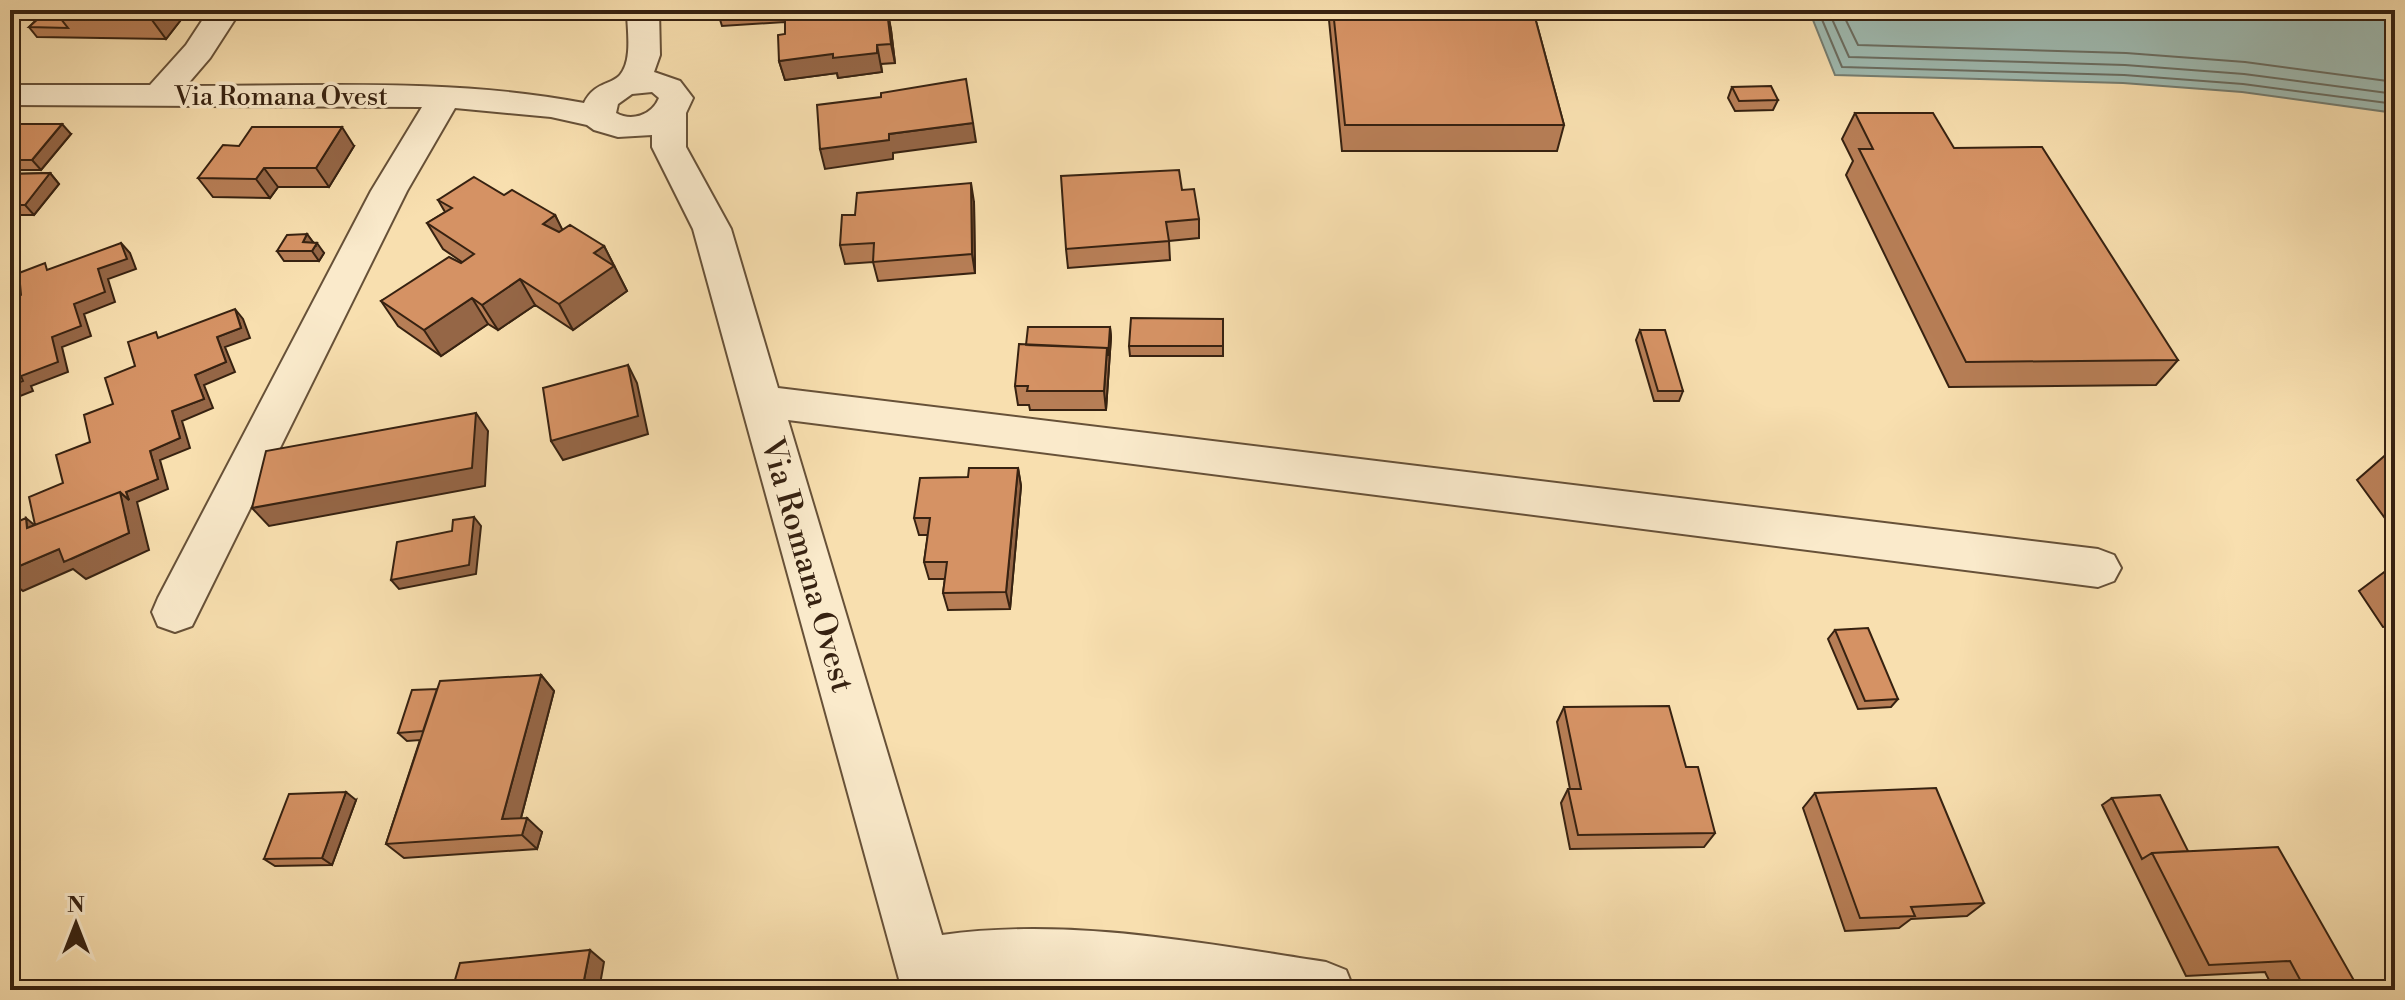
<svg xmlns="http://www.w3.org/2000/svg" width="2405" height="1000" font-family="'Libre Bodoni',serif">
	<rect width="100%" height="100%" fill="#f8dfaf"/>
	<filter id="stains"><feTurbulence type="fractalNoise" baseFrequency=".0025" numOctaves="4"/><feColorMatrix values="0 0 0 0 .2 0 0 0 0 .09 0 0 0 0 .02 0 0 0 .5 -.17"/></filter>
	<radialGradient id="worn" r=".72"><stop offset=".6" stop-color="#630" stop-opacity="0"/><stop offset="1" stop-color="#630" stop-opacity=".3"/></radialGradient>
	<path fill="#9fbbb2" stroke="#757e72" stroke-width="2" d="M1809,10h586v103l-153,-21 -119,-9 -288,-8z"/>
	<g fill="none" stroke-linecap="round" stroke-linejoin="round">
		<path stroke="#6b6e62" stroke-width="2" d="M1818,10l24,57 282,8 119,9 152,20
			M1828,10l21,47 276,8 119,9 151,20
			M1841,10l17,35 268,8 119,9 150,20"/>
		<defs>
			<path id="minor" d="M209,10h32l-31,48 -24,28c132,0 268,-8 398,17 10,-21 27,-18 36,-28 13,-15 7,-46 7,-65h32l1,45 -6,17 26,9 13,17 -7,15v34l45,82 47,159 1320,161 16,6 7,13 -7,13 -16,6 -1310,-167 154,515c128,-18 258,8 384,27l20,8 8,20h-219l-157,-4 -20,4h-56l-209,-761 -41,-82v-12l-34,2 -24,-7 -7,-5 -36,-8 -96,-9 -48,83 -215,435 -17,6 -17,-6 -6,-14 6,-14 213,-407 51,-84 -412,-2v-20h140l36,-40zM652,92l7,6c-7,17 -27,24 -43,15l2,-9 14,-10z"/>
		</defs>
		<use href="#minor" stroke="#675138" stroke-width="4"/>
		<use href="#minor" fill="#faeacb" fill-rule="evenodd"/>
	</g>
	<path fill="#b77e56" stroke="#372211" stroke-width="2" d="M40,10h132l8,11 -14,18 -129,-2 -8,-10 6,-6 -2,-3z
		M280,10h31l-30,1z
		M410,10h64l-62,5z
		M717,10h122l-22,2 -1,-2v4l18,3 50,-5v-2h29l-25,2 3,18 4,33 -14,1 1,8 -44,6 -1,-5 -52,7 -6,-19 6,-27v-12l-63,4z
		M1328,10h205l31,115 -7,26h-215z
		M1732,87l46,13 -5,10 -38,1 -7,-13z
		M1855,113l99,35 224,212 -22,25 -207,2 -103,-212 7,-14 -11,-22z
		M10,124l61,10 -30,36h-31z
		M239,146h115l-25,41h-51l-8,11 -57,-1 -15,-19z
		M50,173l9,11 -25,31h-24v-41z
		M1182,190l17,29v19l-30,3 1,19 -102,8 -2,-19z
		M504,195l51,20 7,15 42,16 23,45 -54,39 -38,-25 -37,25 -10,-6 -47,32 -43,-30 -17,-25 81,-39 -19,-13 -16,-26 18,-11 -7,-12z
		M974,202l1,71 -97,8 -5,-19 -28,2 -5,-19 15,-30z
		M307,234l6,8 11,11 -5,8h-35l-7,-10z
		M1223,319v37h-93l-1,-10z
		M1110,327l1,10 -5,73h-76l-1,-5h-11l-3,-19 11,-41z
		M1640,330l43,61 -4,10h-25l-18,-61z
		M2390,451h5v81l-38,-52z
		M1018,468l3,18 -11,123 -62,1 -5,-17 2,-14h-16l-5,-17 4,-27h-9l-5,-17 54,-41z
		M2395,564v62l-12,1 -24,-36z
		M1835,630l63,69 -7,8 -33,2 -30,-70z
		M541,675l13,16 -33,127 21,14 -5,17 -133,9 -18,-14 34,-104 -13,1 -9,-8 39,-44z
		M1564,707l122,60 29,66 -11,14 -134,2 -9,-46 7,-14h2l-13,-67z
		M1815,793l169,110 -17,13 -56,3 -12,9 -54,3 -42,-123z
		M2112,798l76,53 168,133 -14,6h-68l-9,-18 -79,4 -84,-171z
		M356,800l-24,65 -57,1 -11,-7z"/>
	<path fill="#956646" stroke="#372211" stroke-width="2" d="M160,10h12l8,11 -14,18 -14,-19z
		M887,11l4,19 4,33 -4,-19z
		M877,45l5,27 -44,6 -1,-5 -52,7 -6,-19z
		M973,123l3,19 -83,11v6l-68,10 -5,-20 69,-15z
		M62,124l9,10 -30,36 -9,-10z
		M342,127l12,19 -25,41 -13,-19z
		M264,168l14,19 -8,11 -14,-19z
		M50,173l9,11 -25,31 -9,-10z
		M971,183l3,19 1,71 -3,-19z
		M555,215l13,26 -25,-17z
		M307,234l8,11 -12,-3z
		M121,243l9,10 6,16 -28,10 7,23 -31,12 7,22 -29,11 6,25 -37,14 2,5 -23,9v-14l11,-10 77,-107z
		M317,243l7,10 -5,8 -7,-10z
		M604,246l23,45 -54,39 -14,-26 35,-51z
		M520,279l15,26 -37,25 -16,-25z
		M472,298l16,26 -47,32 -17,-26z
		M235,309l8,10 7,19 -25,9 10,25 -31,13 9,23 -31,13 8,27 -30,12 8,29 -31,13 12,48 -63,29 -13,-10 -50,22 -13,-10v-11l49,-21 12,10 58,-26 -4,-18 -76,30 -22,-17 -1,-10 18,15 78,-30 -2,-11 9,8 -3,-8 32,-13 -8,-28 30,-13 -8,-27 32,-12 -9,-24 31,-13 -9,-25 24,-9z
		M1110,327l1,10 -5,73 -2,-19 3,-43z
		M628,365l9,18 11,51 -85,26 -12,-19z
		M476,413l12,18 -3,55 -216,40 -17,-18z
		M1018,468l3,18 -11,123 -4,-17z
		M474,517l7,9 -5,48 -77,15 -8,-9z
		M541,675l13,16 -37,142 -15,-14z
		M346,792l10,8 -24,65 -10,-7z
		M527,818l15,14 -5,17 -15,-14z
		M590,950l14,12 -5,28h-17z"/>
	<path fill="#d59264" stroke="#372211" stroke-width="2" d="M40,10h29l-8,9 7,9 -39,-1 10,-9h-6z
		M69,10h91l-8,10 -91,-1z
		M1333,10h200l31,115h-219z
		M887,11l4,33 -14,1v8l-44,5v-4l-54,7 -1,-26 7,-1v-16l48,-6v5z
		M966,79l7,44 -84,11v6l-69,9 -3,-44 64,-8v-4z
		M1771,86l7,14 -39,1 -7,-14z
		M1855,113h78l21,35 88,-1 136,213 -212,2 -107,-213h14z
		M10,124h52l-30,36h-22z
		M252,127h90l-26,41h-52l-8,11 -58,-1 25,-33 16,1z
		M1179,170l3,20 12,-1 5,30 -33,3 3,19 -103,8 -5,-73z
		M50,173l-25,32h-15v-31z
		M474,177l30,18 8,-5 43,25 -12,9 16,8 11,-7 34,21 -10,7 20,13 -55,38 -39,-25 -38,26 -10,-7 -48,32 -43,-29 68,-44 12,6 13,-9 -47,-31 25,-15 -14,-8z
		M971,183l1,71 -99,8 1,-19 -34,2 2,-30h13l2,-22z
		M307,234l-4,8 14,1 -5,8h-35l10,-16z
		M121,243l6,16 -29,10 7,23 -31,12 7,22 -29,11 6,25 -37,14 2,5 -13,5v-86l11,-5 -2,-22 26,-10 2,7z
		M235,309l6,19 -24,9 9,25 -31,13 9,24 -32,12 8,27 -30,13 8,28 -32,13 3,8 -9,-8 -85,33 -6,-28 34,-14 -7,-28 34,-13 -6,-27 29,-11 -8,-26 30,-12 -7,-24 28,-10 2,6z
		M1131,318l92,1v27h-94z
		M1028,327h82l-2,29 -1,-8 -81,-3z
		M1640,330h25l18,61h-25z
		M1019,344l88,4 -3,43h-77l1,-5h-13z
		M628,365l10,51 -87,25 -8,-53z
		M476,413l-4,55 -220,40 14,-57z
		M969,468h49l-12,124 -63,1 4,-31h-23l6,-44h-16l6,-40 48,-1z
		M120,492l9,41 -65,29 -5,-13 -49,21v-45l16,-7 1,10z
		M474,517l-5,48 -78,15 6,-38 55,-11 1,-11z
		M1868,628l30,71 -33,2 -30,-71z
		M541,675l-39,144 25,-1 -5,17 -136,9 54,-163z
		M437,689l-14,42 -25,2 14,-43z
		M1669,706l17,61h12l17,66 -137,2 -10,-46h13l-17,-82z
		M1936,788l48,115 -73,4 4,9 -55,2 -45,-125z
		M346,792l-24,66 -58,1 25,-65z
		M2160,795l28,56 -36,2 -10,6 -30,-61z
		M2278,847l78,137 -52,3 -14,-26 -81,4 -57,-112z
		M590,950l-8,40h-130l8,-27z"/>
	<g text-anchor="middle" stroke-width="7" stroke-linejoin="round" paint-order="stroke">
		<g font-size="26" fill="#372211" stroke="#faeacb">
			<text x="281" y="105">Via Romana Ovest</text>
		</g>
		<g font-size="32" fill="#372211" stroke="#faeacb">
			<text transform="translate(808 565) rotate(74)" y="11">Via Romana Ovest</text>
		</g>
	</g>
	<rect width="2405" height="1000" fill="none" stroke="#f8dfaf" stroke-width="40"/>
	<rect x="12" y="12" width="2381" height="976" fill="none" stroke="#372211" stroke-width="4"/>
	<rect x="20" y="20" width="2365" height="960" fill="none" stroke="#372211" stroke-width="2"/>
	<g transform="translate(76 924)" stroke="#faeacb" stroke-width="6" paint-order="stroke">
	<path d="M0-6L14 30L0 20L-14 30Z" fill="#372211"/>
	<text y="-12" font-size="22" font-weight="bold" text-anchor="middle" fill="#372211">N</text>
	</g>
	<rect width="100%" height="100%" filter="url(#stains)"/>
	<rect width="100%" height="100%" fill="url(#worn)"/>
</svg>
